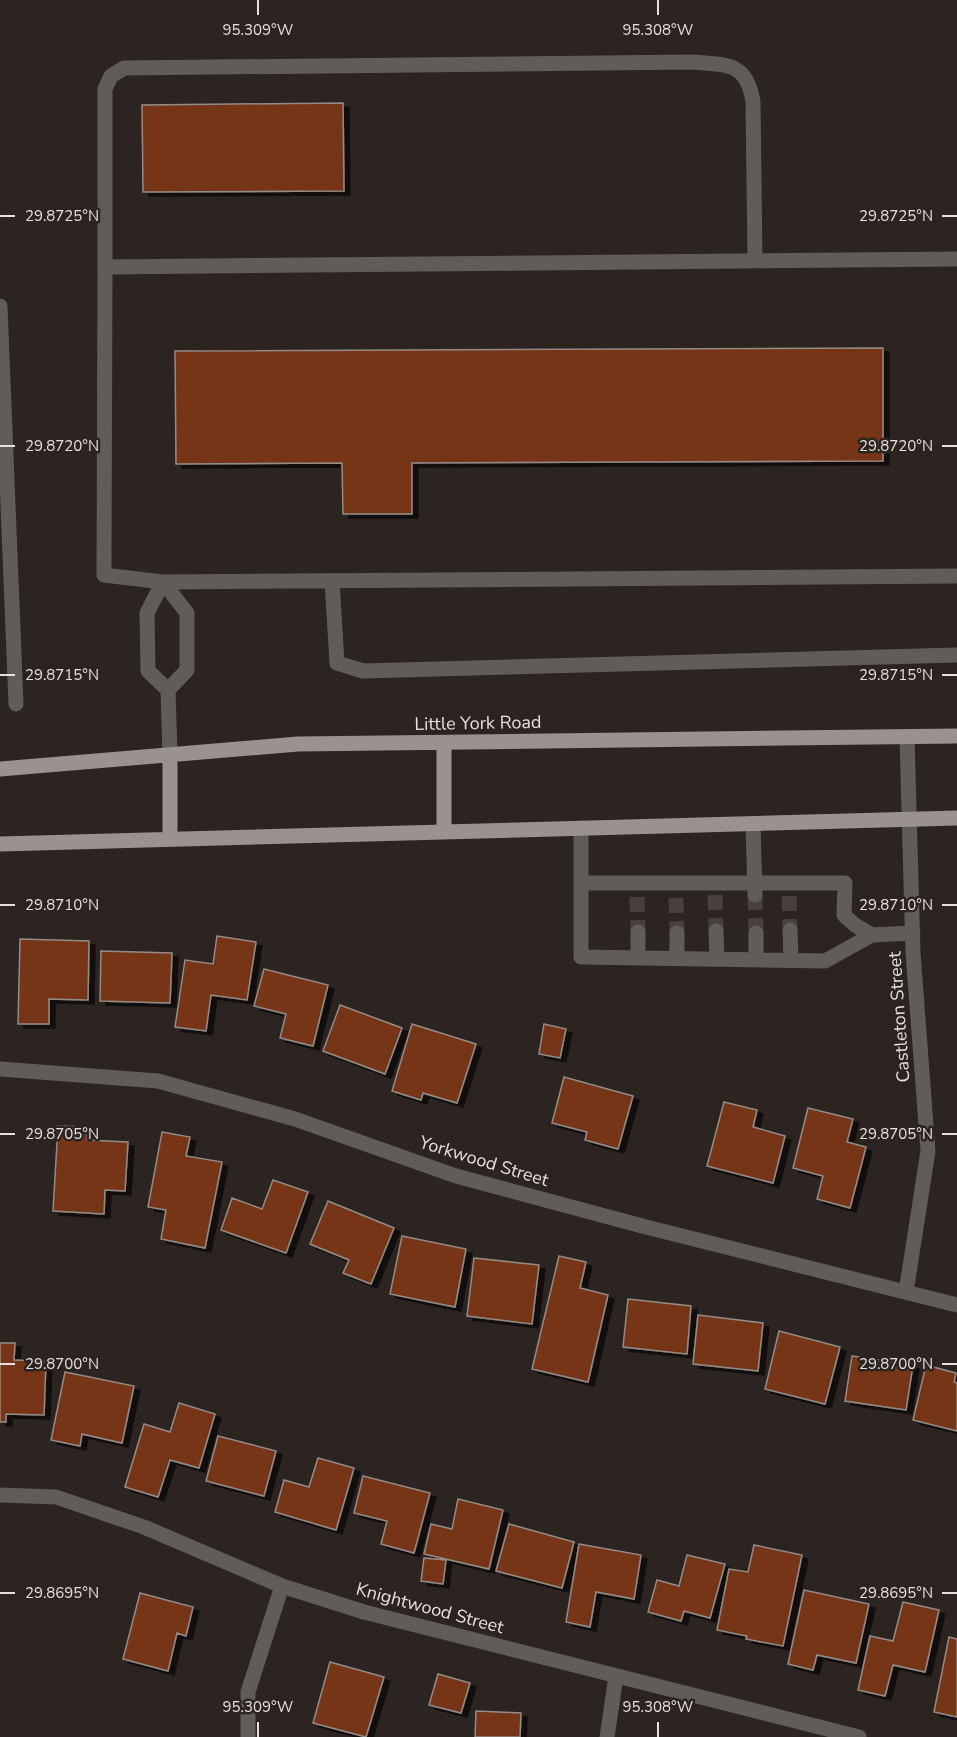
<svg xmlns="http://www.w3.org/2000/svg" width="957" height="1737" font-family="'Nunito Sans',sans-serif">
	<defs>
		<filter id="shadow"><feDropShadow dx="6" dy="4" stdDeviation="0" flood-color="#0009"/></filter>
	</defs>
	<rect width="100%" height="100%" fill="#2b2421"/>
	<path fill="#753519" stroke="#948b87" stroke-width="1.5" filter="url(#shadow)" d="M343,103l1,88 -201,1 -1,-87z
		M883,348v113l-471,2v51h-69l-1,-51 -166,1 -1,-113z
		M217,936l39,6 -9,58 -36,-5 -5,36 -31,-4 10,-67 28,4z
		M20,939l69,2 -1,59 -39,-1v25h-31z
		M101,951l71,2 -2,50 -70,-2z
		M264,969l64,16 -15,61 -33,-8 6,-24 -32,-8z
		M340,1005l62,23 -17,46 -62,-23z
		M412,1024l64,20 -19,59 -34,-10 -2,7 -29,-9z
		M544,1024l22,5 -6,29 -21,-4z
		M564,1077l69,19 -15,53 -33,-9 2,-8 -35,-9z
		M724,1102l33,8 -4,17 32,9 -12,47 -66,-17z
		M808,1108l45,11 -6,23 19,5 -16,61 -33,-9 6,-23 -30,-8z
		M58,1126l30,1 -1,13 41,2 -3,49 -20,-1 -1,24 -51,-3z
		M162,1132l28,5 -4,19 36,6 -17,86 -44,-9 5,-29 -18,-3z
		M273,1180l35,12 -22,61 -65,-23 11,-32 30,11z
		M328,1201l66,27 -23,56 -28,-11 6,-13 -39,-16z
		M402,1236l64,13 -11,58 -65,-13z
		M559,1256l27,6 -6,26 28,7 -20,87 -56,-13z
		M474,1258l65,7 -7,59 -65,-8z
		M628,1299l63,7 -4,48 -64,-7z
		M698,1315l65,8 -5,48 -65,-7z
		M779,1331l61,16 -15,57 -60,-15z
		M0,1343h15l-1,17 32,1 -2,54 -38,-1v8h-6z
		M852,1356l61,9 -7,45 -61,-9z
		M926,1365l30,8 -2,9 3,1v48l-44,-11z
		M65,1372l69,14 -12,57 -40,-9 -2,12 -29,-6z
		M179,1403l36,11 -16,54 -29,-8 -12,37 -33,-10 19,-63 26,8z
		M218,1436l58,15 -12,45 -58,-15z
		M318,1458l36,10 -18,62 -61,-18 9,-32 25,7z
		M363,1476l67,17 -16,60 -33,-9 6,-23 -33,-8z
		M458,1499l45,11 -14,59 -65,-15 7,-30 21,5z
		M509,1524l65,18 -12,46 -66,-17z
		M579,1544l62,11 -7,44 -38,-7 -6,35 -24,-5z
		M754,1545l48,10 -19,91 -37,-7 1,-3 -30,-6 12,-61 19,3z
		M687,1555l38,9 -15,54 -26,-7 -3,10 -33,-9 9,-32 22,6z
		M424,1558l22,2 -3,24 -22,-3z
		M804,1590l65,14 -13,59 -39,-8 -4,15 -25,-6z
		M140,1593l53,14 -7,29 -9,-3 -9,38 -45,-12z
		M903,1602l36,8 -14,62 -32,-7 -8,31 -27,-6 12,-54 23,5z
		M949,1637l8,2v78l-23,-5z
		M330,1662l54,15 -18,60 -53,-14z
		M438,1674l32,9 -9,30 -32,-8z
		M476,1711l45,2 -1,24h-45z"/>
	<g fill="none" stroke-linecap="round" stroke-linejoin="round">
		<path stroke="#47403d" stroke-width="15" stroke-dasharray="15 8" stroke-linecap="butt" d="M715,895l1,36
			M755,895l1,38
			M789,896l1,34
			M637,897l1,35
			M676,898l1,35"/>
		<path stroke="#605c5a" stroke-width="15" d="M957,259l-852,8 -1,308 59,7 794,-6
			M105,267v-178l6,-13 13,-8 568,-6c35,3 55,0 61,40l2,159
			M0,306l16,398
			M332,581l5,82 26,8 594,-16
			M163,582l-16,31 1,58 20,19 2,65
			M163,582l24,31v57l-19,20
			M753,824l2,71
			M581,828v129l244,4 47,-26 41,-2
			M581,883h264l-1,32 11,10 17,10
			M790,930l1,30
			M716,931l1,28
			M638,932v26
			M677,933v25
			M756,933v27
			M0,1069l158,12 137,38 161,57 190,51 311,78
			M906,1292l22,-141 -15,-198 -6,-216
			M0,1495l56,2 88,30 138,59 82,26 495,125
			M248,1737v-45l34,-106
			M607,1737l9,-61"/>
		<path stroke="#9a928f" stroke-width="15" d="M444,743v88
			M170,755v84
			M0,769l298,-25 659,-8
			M0,844l957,-26"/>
	</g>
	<path fill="none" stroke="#e5dfdd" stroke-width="2" d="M258,0v15M658,0v15M0,216h15M942,216h15M0,446h15M942,446h15M0,675h15M942,675h15M0,905h15M942,905h15M0,1134h15M942,1134h15M0,1364h15M942,1364h15M0,1593h15M942,1593h15M258,1722v15M658,1722v15"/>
	<g text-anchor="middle" stroke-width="5" stroke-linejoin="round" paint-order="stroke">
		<g font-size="18" fill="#e5dfdd" stroke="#2b2421">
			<text transform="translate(478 723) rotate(-1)" y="6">Little York Road</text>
			<text transform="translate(899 1017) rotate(-94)" y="6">Castleton Street</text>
			<text transform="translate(484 1161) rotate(17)" y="6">Yorkwood Street</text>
			<text transform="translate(430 1608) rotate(15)" y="6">Knightwood Street</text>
		</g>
	</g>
	<g font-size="15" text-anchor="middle" fill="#e5dfdd" stroke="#2b2421" stroke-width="5" stroke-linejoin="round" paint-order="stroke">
		<text x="258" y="35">95.309°W</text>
		<text x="658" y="35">95.308°W</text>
		<text x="62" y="221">29.8725°N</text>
		<text x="896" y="221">29.8725°N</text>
		<text x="62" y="451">29.8720°N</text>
		<text x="896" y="451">29.8720°N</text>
		<text x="62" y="680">29.8715°N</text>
		<text x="896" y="680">29.8715°N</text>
		<text x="62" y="910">29.8710°N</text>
		<text x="896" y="910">29.8710°N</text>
		<text x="62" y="1139">29.8705°N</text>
		<text x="896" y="1139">29.8705°N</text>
		<text x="62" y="1369">29.8700°N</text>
		<text x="896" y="1369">29.8700°N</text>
		<text x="62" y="1598">29.8695°N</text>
		<text x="896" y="1598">29.8695°N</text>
		<text x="258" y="1712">95.309°W</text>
		<text x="658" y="1712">95.308°W</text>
	</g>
</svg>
